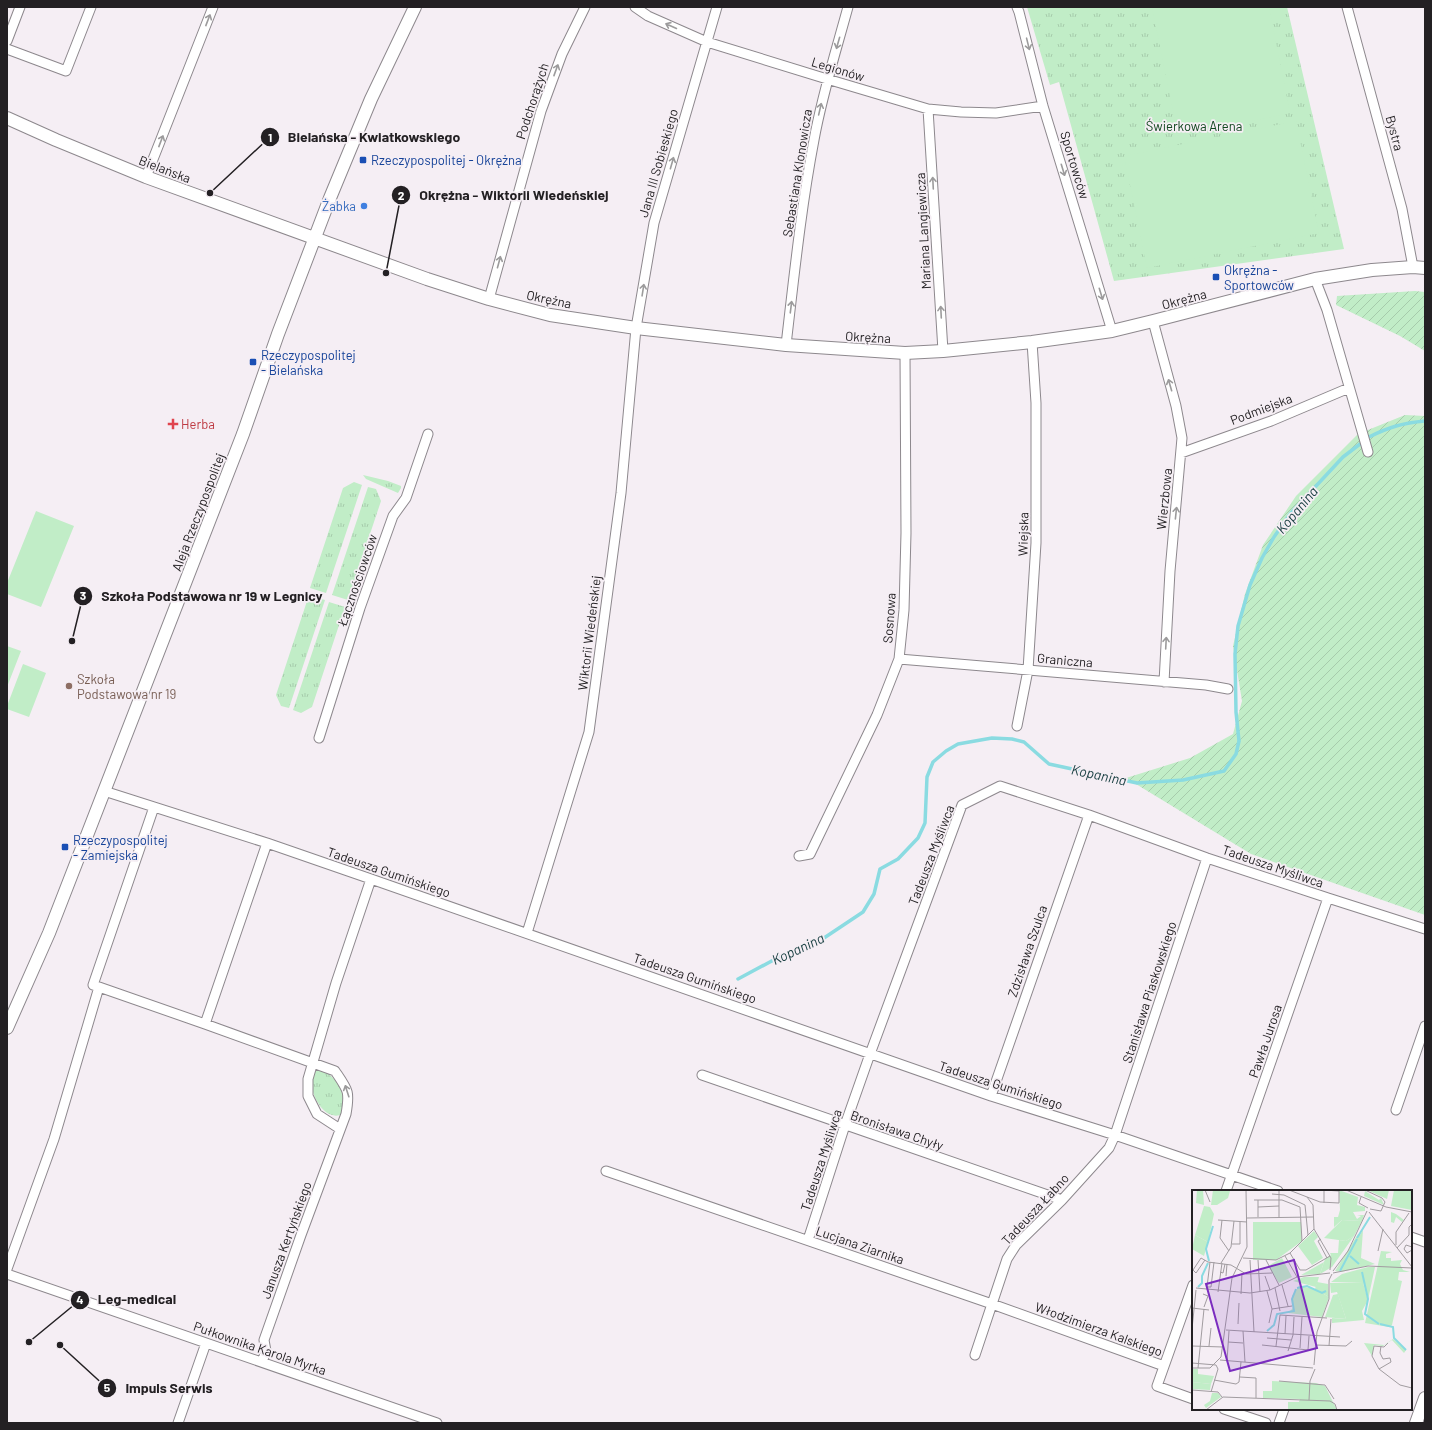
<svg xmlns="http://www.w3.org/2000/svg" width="1432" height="1430" font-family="Barlow,sans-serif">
	<defs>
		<pattern id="grass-tufts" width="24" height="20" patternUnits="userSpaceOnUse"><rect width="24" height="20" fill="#c1edc7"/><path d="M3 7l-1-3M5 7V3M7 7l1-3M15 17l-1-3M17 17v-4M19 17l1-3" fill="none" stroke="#a6cbab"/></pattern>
		<pattern id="garden-furrows" width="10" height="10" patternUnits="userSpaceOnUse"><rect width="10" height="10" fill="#c1edc7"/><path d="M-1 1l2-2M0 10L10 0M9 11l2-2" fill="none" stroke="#a6cbab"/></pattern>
	</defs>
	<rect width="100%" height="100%" fill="#f5eef4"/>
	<path fill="url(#grass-tufts)" d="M1027,7h260l57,242 -230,32 -55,-199 -9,3z
		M363,475l25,6 13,5v2l-3,5 -32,-14z
		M354,482l8,3 -36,108 -16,-5 33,-100z
		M368,487l8,2 5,12 -33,99 -16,-5z
		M309,595l16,5 -36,108 -8,-2 -5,-11z
		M329,602l16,5 -33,100 -11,6 -8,-3z
		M316,1069c19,2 35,29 24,46 -19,6 -37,-32 -24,-46z"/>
	<path fill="url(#garden-furrows)" d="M1415,291l10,1v59l-25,-15 -64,-31 1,-9z
		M1405,415l20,1v499l-174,-61 -125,-76 64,-20 43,-24 9,-33 -9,-55 12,-52 18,-49 33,-49 62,-62z"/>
	<path fill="#c1edc7" d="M1152,7h117l21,106 -112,23z
		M1296,121l23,112 -172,35 -23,-112z
		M36,511l38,15 -33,81 -34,-13v-11z
		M7,646l14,5 -14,36z
		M23,664l23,9 -17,44 -22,-8v-3z"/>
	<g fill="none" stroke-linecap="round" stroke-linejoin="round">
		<path stroke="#8adbe1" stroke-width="3.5" d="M1369,437c20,-10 34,-14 56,-16
			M738,979l43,-23 40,-16 42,-28 11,-18 6,-25 18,-10 20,-21 7,-15 2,-46 6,-15 13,-11 12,-7 34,-6 20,1 12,3 25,22 88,19 46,-3 41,-9 12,-17 3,-13 -3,-29 -1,-58 3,-28 12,-41 12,-27 12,-21 16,-23 53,-57 17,-13"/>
		<defs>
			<path id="minor" d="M635,7l13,9 59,26 120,37 101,30 33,3 35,1 47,-7
				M1017,7l2,5 24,94 69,225
				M1347,7l55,202 11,58
				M7,41l13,-34
				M7,49l59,22 25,-64
				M928,109l15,242
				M146,177l67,-170
				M1315,279l12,31 41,142
				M489,299l52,-188 21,-57 23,-47
				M1153,321l23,85 6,32 -12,133 -6,111
				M786,345c8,-68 15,-137 28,-205 8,-45 22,-89 34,-133
				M1181,453l90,-32 78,-33
				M899,659l307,26 22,4
				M1017,726l11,-56 8,-127v-140l-4,-61
				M319,738l41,-130 33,-92 13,-18 22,-64
				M104,791l163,52 104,36 620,217 124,39 163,56
				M799,856l11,-2 67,-139 22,-56 5,-49 2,-77 -1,-180
				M527,933l62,-201 32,-239 15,-165 18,-105 63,-216
				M99,987l106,37 130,47c13,19 15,20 11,43l-45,121 -37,105 2,11 -4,11
				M205,1024l62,-181
				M702,1075l360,125
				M991,1096l98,-281
				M1396,1110l29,-84
				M340,1129l-23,-15 -9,-18v-17l28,-96 35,-104
				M606,1171l386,133 172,62
				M1226,1191l102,-293
				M1411,1237l14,5
				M808,1240l37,-115 25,-71 92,-249 38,-19 89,29 118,43 121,40 97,31
				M7,1269l47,-130 45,-152 -6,-2 61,-178
				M7,1274l430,149
				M1193,1285l-36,101 36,13
				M975,1355l32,-96 9,-14 46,-45 47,-52 6,-13 92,-277
				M1224,1409l42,14
				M178,1423l28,-80
				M1279,1423l5,-14"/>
			<path id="tertiary" d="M7,118l49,22 90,37 281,102 62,20 61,16 86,13 150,17 119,8 38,-2 89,-9 80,-11 41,-10 162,-42 57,-9 41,-3 12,1
				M7,1028l42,-95 194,-499 35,-100 52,-136 41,-99 44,-92
				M1416,1423l9,-25"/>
		</defs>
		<use href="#minor" stroke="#8d888d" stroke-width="11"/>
		<use href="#tertiary" stroke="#8d888d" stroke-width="14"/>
		<use href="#minor" stroke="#fff" stroke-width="9"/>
		<use href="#tertiary" stroke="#fff" stroke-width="12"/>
	</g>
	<defs><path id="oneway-shaft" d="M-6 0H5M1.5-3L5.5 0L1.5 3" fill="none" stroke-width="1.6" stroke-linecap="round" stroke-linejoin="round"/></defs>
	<g stroke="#9c9b9c">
		<use href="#oneway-shaft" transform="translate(208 20) rotate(-69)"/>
		<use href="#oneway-shaft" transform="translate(671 26) rotate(-156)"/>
		<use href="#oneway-shaft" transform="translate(838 43) rotate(106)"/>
		<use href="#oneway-shaft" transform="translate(1028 44) rotate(76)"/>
		<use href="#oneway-shaft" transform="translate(556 70) rotate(-70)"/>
		<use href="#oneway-shaft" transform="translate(820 109) rotate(-77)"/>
		<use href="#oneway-shaft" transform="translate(161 141) rotate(-69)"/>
		<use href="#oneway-shaft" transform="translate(672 163) rotate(-74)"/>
		<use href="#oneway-shaft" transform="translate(1063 170) rotate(73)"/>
		<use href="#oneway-shaft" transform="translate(933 183) rotate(-93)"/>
		<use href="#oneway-shaft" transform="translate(499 262) rotate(-75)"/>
		<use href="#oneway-shaft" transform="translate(643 290) rotate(-81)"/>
		<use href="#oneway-shaft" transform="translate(1101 294) rotate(73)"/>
		<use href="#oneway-shaft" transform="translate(791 307) rotate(-83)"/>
		<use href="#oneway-shaft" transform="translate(941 312) rotate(-93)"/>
		<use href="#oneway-shaft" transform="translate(1170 385) rotate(-106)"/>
		<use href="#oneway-shaft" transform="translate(1176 513) rotate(-84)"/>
		<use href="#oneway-shaft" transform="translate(1166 643) rotate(-87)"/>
		<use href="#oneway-shaft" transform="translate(347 1091) rotate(-108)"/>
	</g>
	<g fill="#1a4fb4" stroke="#f5eef4" stroke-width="1.5">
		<rect x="359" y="156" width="8" height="8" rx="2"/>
		<rect x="1212" y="273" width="8" height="8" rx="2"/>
		<rect x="249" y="358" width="8" height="8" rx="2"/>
		<rect x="61" y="843" width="8" height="8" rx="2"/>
	</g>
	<circle fill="#3f7fe0" stroke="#f5eef4" stroke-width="1.5" cx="364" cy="206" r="4"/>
	<path fill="#e0444e" stroke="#f5eef4" stroke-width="1.5" d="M171 418h4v4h4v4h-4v4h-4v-4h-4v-4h4z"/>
	<circle fill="#8d6e63" stroke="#f5eef4" stroke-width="1.5" cx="69" cy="686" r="4"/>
	<g text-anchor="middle" stroke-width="3.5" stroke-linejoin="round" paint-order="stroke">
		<g font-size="13" fill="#232023" stroke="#f5eef4">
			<text transform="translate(838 69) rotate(17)" y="5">Legionów</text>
			<text transform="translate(532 101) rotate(-72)" y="5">Podchorążych</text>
			<text transform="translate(1395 133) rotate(75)" y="5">Bystra</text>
			<text transform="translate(658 163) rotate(-74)" y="5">Jana III Sobieskiego</text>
			<text transform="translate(1075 165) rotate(73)" y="5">Sportowców</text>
			<text transform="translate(165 169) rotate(21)" y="5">Bielańska</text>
			<text transform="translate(797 173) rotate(-81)" y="5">Sebastiana Klonowicza</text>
			<text transform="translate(923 231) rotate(-93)" y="5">Mariana Langiewicza</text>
			<text transform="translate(549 299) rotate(12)" y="5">Okrężna</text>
			<text transform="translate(1184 299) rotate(-15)" y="5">Okrężna</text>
			<text transform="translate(868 337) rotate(3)" y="5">Okrężna</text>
			<text transform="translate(1261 409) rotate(-21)" y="5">Podmiejska</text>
			<text transform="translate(1164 499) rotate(-84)" y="5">Wierzbowa</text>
			<text transform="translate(198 512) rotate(-69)" y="5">Aleja Rzeczypospolitej</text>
			<text transform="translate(1023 534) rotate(-89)" y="5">Wiejska</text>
			<text transform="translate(357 580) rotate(-71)" y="5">Łącznościowców</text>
			<text transform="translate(889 618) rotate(-86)" y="5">Sosnowa</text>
			<text transform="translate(589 633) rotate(-83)" y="5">Wiktorii Wiedeńskiej</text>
			<text transform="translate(1065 660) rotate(5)" y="5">Graniczna</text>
			<text transform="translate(931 855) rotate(-69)" y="5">Tadeusza Myśliwca</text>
			<text transform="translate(1273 866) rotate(19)" y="5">Tadeusza Myśliwca</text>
			<text transform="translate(389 872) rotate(19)" y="5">Tadeusza Gumińskiego</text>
			<text transform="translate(1027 951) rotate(-71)" y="5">Zdzisława Szulca</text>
			<text transform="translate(695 978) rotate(19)" y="5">Tadeusza Gumińskiego</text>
			<text transform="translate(1149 992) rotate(-72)" y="5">Stanisława Piaskowskiego</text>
			<text transform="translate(1265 1041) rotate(-71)" y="5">Pawła Jurosa</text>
			<text transform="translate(1001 1085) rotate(18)" y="5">Tadeusza Gumińskiego</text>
			<text transform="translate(897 1130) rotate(19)" y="5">Bronisława Chyły</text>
			<text transform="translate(821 1160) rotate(-72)" y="5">Tadeusza Myśliwca</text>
			<text transform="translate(1035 1209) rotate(-47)" y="5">Tadeusza Łabno</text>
			<text transform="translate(286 1240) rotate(-70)" y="5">Janusza Kertyńskiego</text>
			<text transform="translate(860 1245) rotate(19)" y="5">Lucjana Ziarnika</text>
			<text transform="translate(1099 1329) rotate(20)" y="5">Włodzimierza Kalskiego</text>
			<text transform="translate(260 1348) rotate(19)" y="5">Pułkownika Karola Myrka</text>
		</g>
		<g font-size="13" fill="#11471f" stroke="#f5eef4">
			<text x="1194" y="131">Świerkowa Arena</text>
		</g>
		<g font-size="13" fill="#164399" stroke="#f5eef4" text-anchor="start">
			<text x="371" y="165">Rzeczypospolitej - Okrężna</text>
			<text x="1224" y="275">Okrężna -<tspan x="1224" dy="15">Sportowców</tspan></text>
			<text x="261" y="360">Rzeczypospolitej<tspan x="261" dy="15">- Bielańska</tspan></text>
			<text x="73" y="845">Rzeczypospolitej<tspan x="73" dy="15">- Zamiejska</tspan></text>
		</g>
		<g font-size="13" fill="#366cbe" stroke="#f5eef4" text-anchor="end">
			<text x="356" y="211">Żabka</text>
		</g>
		<g font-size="13" fill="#be3a42" stroke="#f5eef4" text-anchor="start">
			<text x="181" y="429">Herba</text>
		</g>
		<g font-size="13" fill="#785e54" stroke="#f5eef4" text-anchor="start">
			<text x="77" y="684">Szkoła<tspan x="77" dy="15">Podstawowa nr 19</tspan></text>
		</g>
		<g font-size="14" font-style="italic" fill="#1a4043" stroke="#f5eef4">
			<text transform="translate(1297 510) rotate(-50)" y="5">Kopanina</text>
			<text transform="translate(1099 775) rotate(12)" y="5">Kopanina</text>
			<text transform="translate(798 949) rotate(-25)" y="5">Kopanina</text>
		</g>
	</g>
	<g transform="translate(1192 1190)">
		<rect width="220" height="220" fill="#f5eef4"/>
		<path d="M5,0h6l1,15 -8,-2zM147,0l19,7 -1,8 8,2v4l-12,1 4,7 4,-3 -4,-1h7l-2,6 -20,-1 -8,7v-10h4l2,-7zM202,0h18v20l-21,-4zM173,1l14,9 2,-2 3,7 -20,-9zM199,22l5,2 8,6 -2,2 -6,-5 -2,6 -3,-1zM171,40l-2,28 14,6 -34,8 -6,-1 23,-37 2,1zM3,45l13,7 -4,14 -12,-7zM162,46l-22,31 -12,7 5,-15 6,-4 -1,-2h8l1,-13 7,1zM189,61l11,1 -6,2v4h5v3l11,-1 -2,4 3,6 7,2h-11l-1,8 4,1 -10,44 -3,2 -24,-4zM90,68l10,19 -13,6 -11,-17zM176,77h7l-7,33 -5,-17 -32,-1 11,-8zM125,92l11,2 1,13 -14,-8zM146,104l8,25 -21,-2 8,-22zM201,149l13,11 -2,3 -12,-13 -9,6 -9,-1 -2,11 -8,-13 20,2zM80,191l44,2 9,3 12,24h-49v-8h11l1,-3 -37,-1v-7h9zM20,203h6l3,4 -15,11 -2,-3 6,-4z" fill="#c1edc7"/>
		<path d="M0,192l19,2 -1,6 -18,-1z" fill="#c1edc7"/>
		<path d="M21,0l17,1 -2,7 -11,7h-6zM175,0h22l-2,9zM12,16l6,1 4,7 -6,28 -13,-7zM150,30l20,1 -8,15 -8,5 -22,-3zM61,32h48l1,19 -26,19h-23zM122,41l4,6 -4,4 9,17 -11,7 -14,-19zM132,72l-4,12 -19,1zM112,87h15l-3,10 -23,-6zM138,93h33l5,17 -6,11 2,9 -32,3v-5l14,1 -9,-27 -6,1zM107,96l16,3 14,8 -7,20 -34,-4 5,-5 -1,-12zM0,179h6v5l16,2 -3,8 -19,-2z" fill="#c1edc7"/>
		<path d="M90,70l9,16 -10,5 -4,-6 4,-2 -6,-10z" fill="#c1edc7"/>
		<path fill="none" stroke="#8adbe1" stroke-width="2" d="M165,48l13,-21M158,66l9,8M17,71l-3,-12 7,-23M148,81l17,-32M170,82l6,27 -3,15 14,10M6,97l4,-4v-7l6,-13M105,98l10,-2 15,7 4,-2M188,134l13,3 1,11 12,12M75,141l7,-6 3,-11 17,-3 -2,-12 4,-10"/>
		<path fill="none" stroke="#a19ca0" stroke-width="1" d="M13,0l5,12M87,0v27M97,0l31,12 19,1v-12l-15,-1M154,0l40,17 26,5M173,0l17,8 3,4 -4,9 -11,-2M80,4l12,1 21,10 3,30M115,7l6,8 1,24 17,29 -1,12M169,7l-2,6 9,5M62,10h28l18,7 2,34M66,10v17M132,13v-13M66,17l21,-1M177,22l43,55M55,28l66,-1M26,30l29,2M30,30l-2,18 9,13M129,49l-3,2 9,17M40,54h8v-22M204,55v-13l13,-19M220,57l-6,-2 -2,4 3,4 5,-3M205,58l12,-13v-8l3,-3M186,61l5,-22M98,63l10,17h6l24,-14M93,66l12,21M51,68l33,2 14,-7 24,-24M13,70l-9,13 -3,-3 8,-12 7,4 23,3 15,9 26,-1M58,70l4,72M66,70l2,32M74,70l13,25M29,73l10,-16 3,-26M141,81l15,-20 19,-40M28,82l3,1 2,-9M141,83l35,-7 44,2M34,86l1,-12M73,86l5,14M90,95l6,21M15,97h4l3,-25M15,97l3,-25M4,98l54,5 20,-3 27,-13 33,-4M83,98l5,23M75,101l5,18 -3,14M26,102l4,-29M11,104l5,2 -4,11M49,104l1,-21M0,118l17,2M80,119l20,-3M46,134l1,-21M0,139l4,-39M34,140l114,7M51,141l2,31M93,144l1,-18M75,148l24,2M36,152l15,1M70,155l46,5 1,-14M124,155l30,1 6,-5M0,156l31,1M17,156l2,-18M84,156l4,-31 47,3M137,156l2,-27M108,158l2,-31M96,161l5,-16 1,-18M28,170l93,8M35,171l2,-30M0,173l24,2M122,175l3,-33 12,-33v-19l3,-6M0,178h18l11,-11 11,-79 15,-31 -1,-57M6,178l6,-59M187,179l-7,-13 2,-10 10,1 4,-4M187,179l12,-7 -1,-4 -7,1 -3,-6 1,-7M187,179l21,16 12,3M48,187l16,1v20M22,190l22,4 3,-2 2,-20M87,191l46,4 9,14M0,200l26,2 4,5M19,202l7,-23 -2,-4M117,210l1,-19 5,-12M14,220l17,-13 107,4 5,3 2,6"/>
		<path fill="#7b2cbf" fill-opacity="0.15" stroke="#7b2cbf" stroke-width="2" d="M102,70l23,88 -87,23 -24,-87z"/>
		<rect width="220" height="220" fill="none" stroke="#232023" stroke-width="2"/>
	</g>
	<path fill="none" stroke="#232023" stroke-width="1.5" d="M210 193L270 137M386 273L401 195M72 641L83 596M29 1342L80 1300M60 1345L107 1388"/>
	<g fill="#232023" stroke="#f5eef4" stroke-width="1.5">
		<circle cx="210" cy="193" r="4"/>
		<circle cx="386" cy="273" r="4"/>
		<circle cx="72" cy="641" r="4"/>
		<circle cx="29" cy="1342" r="4"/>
		<circle cx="60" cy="1345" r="4"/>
		<circle cx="270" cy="137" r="10"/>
		<circle cx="401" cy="195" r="10"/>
		<circle cx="83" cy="596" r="10"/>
		<circle cx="80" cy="1300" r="10"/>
		<circle cx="107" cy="1388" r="10"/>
	</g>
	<g font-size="12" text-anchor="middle" font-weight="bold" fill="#fff">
		<text x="270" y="142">1</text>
		<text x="401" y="200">2</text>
		<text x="83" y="600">3</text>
		<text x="80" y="1304">4</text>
		<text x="107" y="1392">5</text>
	</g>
	<g font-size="14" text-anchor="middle" font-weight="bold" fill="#232023" stroke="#f5eef4" stroke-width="3.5" stroke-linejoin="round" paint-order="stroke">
		<text x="374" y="142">Bielańska - Kwiatkowskiego</text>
		<text x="514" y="200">Okrężna - Wiktorii Wiedeńskiej</text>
		<text x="212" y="601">Szkoła Podstawowa nr 19 w Legnicy</text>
		<text x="137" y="1304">Leg-medical</text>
		<text x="169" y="1393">Impuls Serwis</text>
	</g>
	<rect width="1432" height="1430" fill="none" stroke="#232023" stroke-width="16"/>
</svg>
